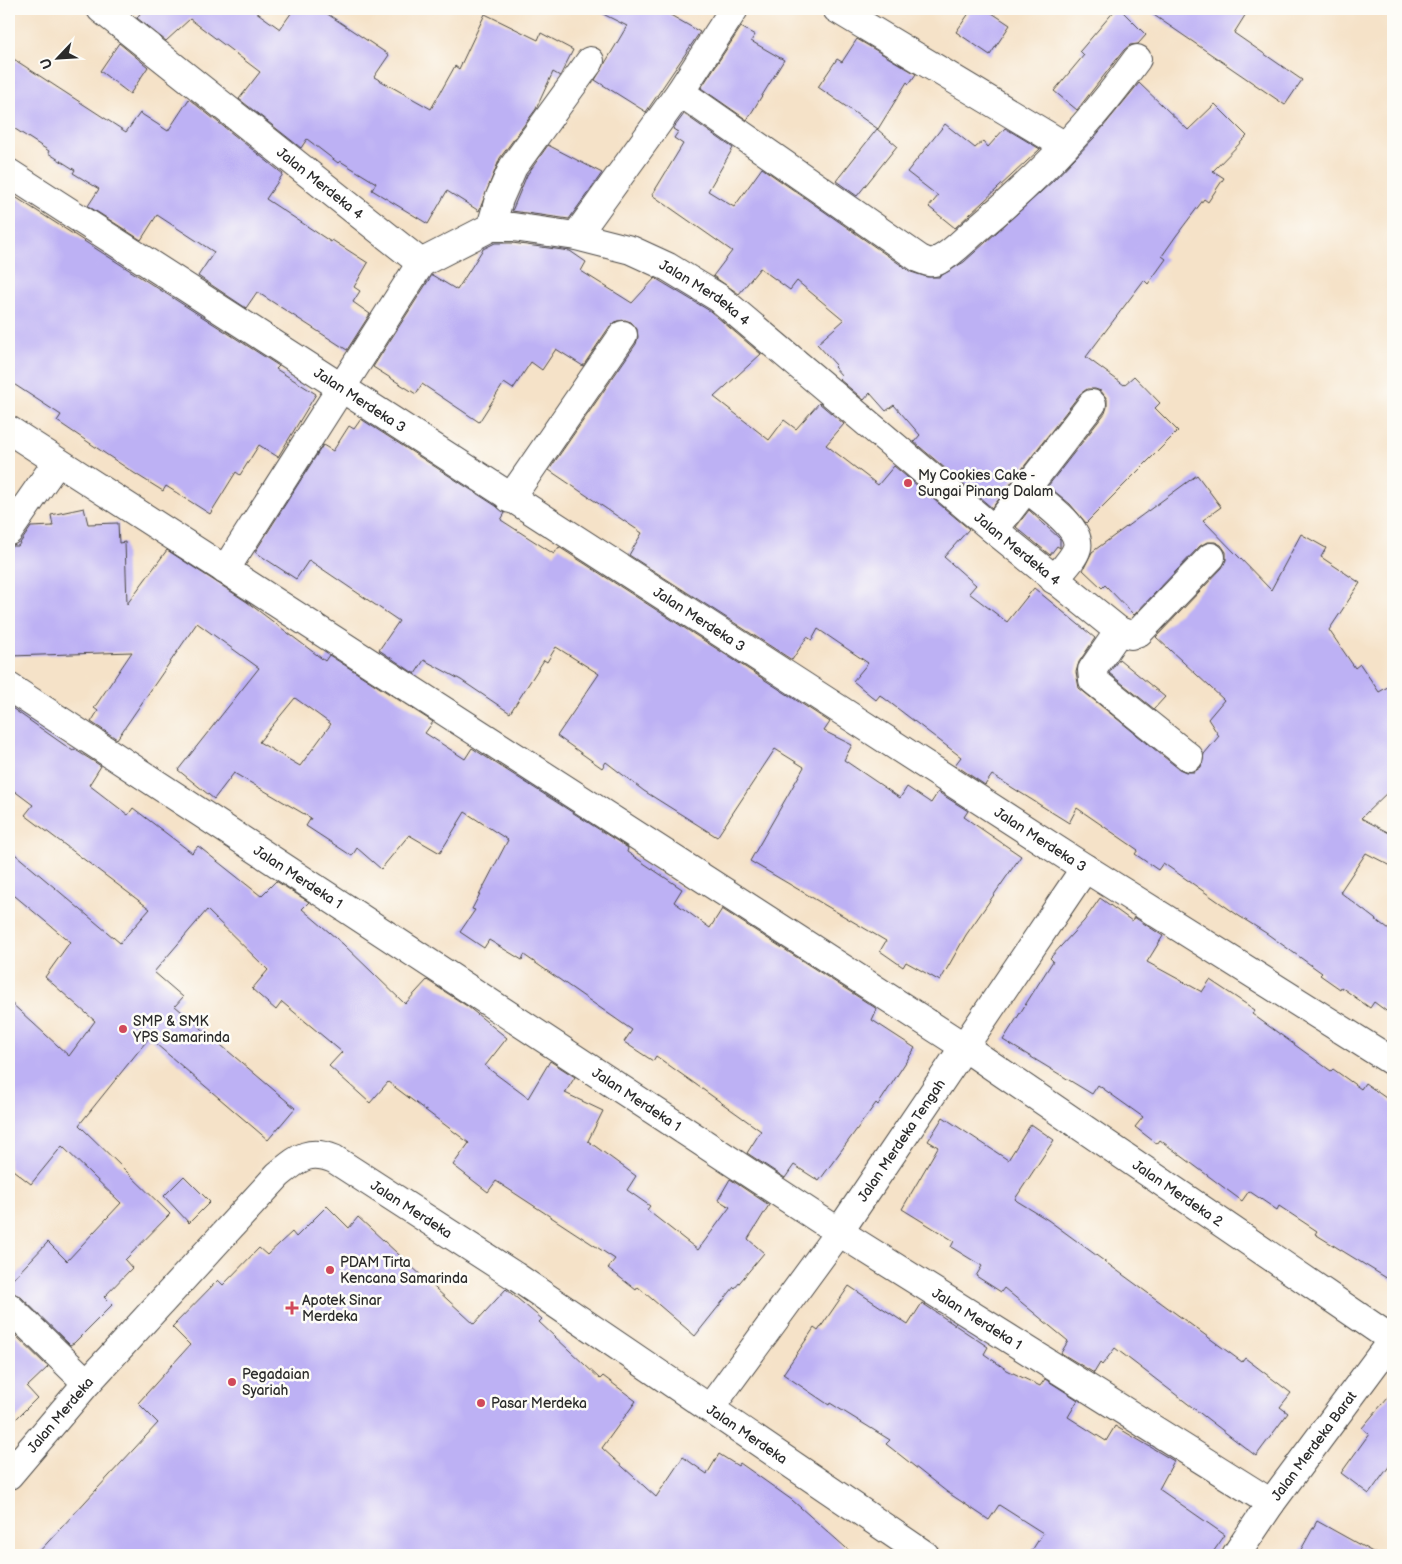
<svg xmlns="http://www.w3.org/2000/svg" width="1402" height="1564" font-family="'Balsamiq Sans',sans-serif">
	<rect width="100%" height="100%" fill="#fdfcf7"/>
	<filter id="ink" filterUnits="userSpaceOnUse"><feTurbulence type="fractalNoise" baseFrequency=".02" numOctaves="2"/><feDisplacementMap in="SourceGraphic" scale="10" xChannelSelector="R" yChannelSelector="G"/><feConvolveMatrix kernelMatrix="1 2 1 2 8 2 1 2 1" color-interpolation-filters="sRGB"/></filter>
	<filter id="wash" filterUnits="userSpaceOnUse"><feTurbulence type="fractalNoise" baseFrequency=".0096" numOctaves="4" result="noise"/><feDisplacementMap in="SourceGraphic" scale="20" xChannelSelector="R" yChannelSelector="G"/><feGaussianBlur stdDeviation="1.12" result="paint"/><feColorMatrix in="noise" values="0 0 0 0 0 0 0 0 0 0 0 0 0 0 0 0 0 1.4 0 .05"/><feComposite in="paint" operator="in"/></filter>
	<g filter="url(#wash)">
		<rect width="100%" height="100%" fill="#f5e2c8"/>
		<g id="blocks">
			<path fill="#bdb1f4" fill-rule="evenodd" d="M143,9h109l28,20 14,-20h26l69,46 -15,22 57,32 24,-43 4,3 26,-55 53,26 3,-7 32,17 -13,26 -7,-4 -17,37 -36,49 -21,53 -32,-20 -19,33 -56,-34 4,-7 -36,-22 -2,2 -31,-24 -6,9 -62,-49 21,-27 -70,-53 -24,22 -29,-23z
				M593,9h67l40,23 -54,80 -51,-32 32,-54z
				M972,9h14l24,16 -20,30 -34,-23z
				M1116,9h4l26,26 -8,9 -8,1 -6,5 -47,60 -23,-19 30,-36 -4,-4z
				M1145,9h104l-15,24 68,47 -17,25z
				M741,27l14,8 -4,6 33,19 -37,60 -46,-32z
				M857,39l59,35 -7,10 -2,-2 -29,47 -60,-42 19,-28 5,3z
				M119,43l29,24 -18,27 -30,-23z
				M9,56l117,76 14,-19 28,18 21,-32 94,75 -17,25 65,43 1,-2 36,23 -14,24 6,4 -7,11 17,12 -23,36 -90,-58 -11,16 -48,-32 16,-24 -57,-37 -16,25 -53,-34 11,-17 -26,-16 2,-3 -27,-17 1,-2 -40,-26z
				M1139,83l49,47 27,-26 32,32 -34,35 11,7 -16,24 -4,-3 -28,37 -14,20 4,3 -18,25 -4,-4 -58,77 38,28 10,-9 26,27 -5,5 23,23 -92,92 -16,-19 -22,-18 57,-73 2,-6v-8l-6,-8 -6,-2h-8l-7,5 -88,114 -78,-66 6,-7 -26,-30 -8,6 -16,-18 -6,7 -25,-21 3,-3 -8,-9 2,-2 -19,-21 27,-24 -47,-39 -7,9 -30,-22 -21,26 -26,-18 19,-25 -80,-56 31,-51 -9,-6 4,-6 -5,-3 11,-15 49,34 -25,43 26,16 28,-39 149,104 16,5h12l25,-15 89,-81 41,-43z
				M945,124l30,24 8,-7 5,6 17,-19 35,21 -85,79 -26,-21 9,-11 -31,-24z
				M877,129l20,17 -40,50 -21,-15z
				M548,145l54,28 -33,46 -57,-8 15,-36z
				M9,193l270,173 -3,3 40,25 -38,63 -19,-12 -19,30 -4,-3 -26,42 -44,-28 -3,5 -29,-18 -77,-52 4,-6 -52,-34z
				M495,243h17l58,8 16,11 -5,9 51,32 23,-25 55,33 51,43 -47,43 55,43 15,-20 12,9 23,-26 25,21 -18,21 52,40 16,-19 75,63 -25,28 32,28 -7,8 38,29 27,-34 61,50 -16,24 -3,10 3,16 100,81 7,3h8l7,-5 3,-13 15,-18 -11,-17 16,-19 -68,-63 66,-69 4,-8v-8l-5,-7 -6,-3h-8l-7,4 -66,69 -29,-30 -3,3 -19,-18 9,-18 105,-77 24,32 -18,13 68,70 30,-56 25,14 -5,9 39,26 -31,47 26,38 5,-4 19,28 14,-8v103l-32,31 32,17v32l-27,-14 -26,39 53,41v83l-19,-14 -4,6 -29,-21 -1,2 -20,-14 2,-2 -56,-40 -27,-17 -76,-53 -5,7 -23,-16 3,-4 -61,-42 -8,15 -77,-48 -7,10 -30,-20 6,-8 -81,-62 -4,5 -23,-19 15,-18 -50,-34 -6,11 -5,-3 -15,23 -163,-105 13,-22 -93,-63 87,-126 2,-7 -1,-8 -6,-7 -6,-2 -8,1 -7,5 -27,40 -27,-17 -14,21 -11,-8 -18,27 -9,-6 -25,39 -57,-38 -6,10 -43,-27 59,-92 25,15 26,-41z
				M361,419l135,87 9,7 -4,7 53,34 5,-7 271,175 -6,9 28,14 -8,15 56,38 7,-11 24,16 7,-11 30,19 -4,6 57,39 -55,79 -26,46 -34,-19 -3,5 -23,-16 6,-10 -136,-80 54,-94 -29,-18 -58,88 -73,-46 -38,-29 -4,6 -45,-32 42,-62 -43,-27 -9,15 -3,-2 -34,53 -49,-33 -37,-20 -9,14 -36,-24 20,-29 -90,-61 -13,19 -41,-27 68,-107 10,6 16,-25 5,3z
				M84,508l4,16 30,-1 1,20 6,-1 2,62 40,-54 80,52 78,59 4,-6 104,67 -8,11 40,26 7,-11 156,100 -1,4 55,37 -8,13 36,26 12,-19 155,100 -5,11 43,28 -37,57 -2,-2 -57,78 -25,-16 -9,13 -38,-25 14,-22 -105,-75 -3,5 -29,-19 8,-12 -79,-55 -29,-20 -2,5 -33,-20 -5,8 -24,-16 15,-22 -3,-1 36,-69 -43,-28 -25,41 -31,-18 -28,34 -24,-21 -5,8 -46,-30 5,-8 -77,-45 -20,26 -36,-29 81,-102 -62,-45 -80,116 -26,-17 7,-11 -4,-3 38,-56 -121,4 -2,-110h9l13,-19 22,-1 -2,-11zM295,698l36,26 -31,42 -41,-24z
				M1029,510l31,29v9l-3,-2 -7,9 -34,-28z
				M1119,659l46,38 -11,12 -45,-36z
				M9,706l64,45 1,-2 27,17 -12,19 39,30 5,-7 59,45 6,-7 63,50 15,-15 33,21 -7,7 41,35 62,60 22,-24 40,26 40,32 -22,28 43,32 22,-37 25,16 -10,16 38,18 -15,30 48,35 -9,14 23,16 -3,4 51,40 32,-43 -12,-7 12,-21 39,26 -21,34 16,14 -29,35 -1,-1 -39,49 -57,-49 -2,3 -28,-22 7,-9 -119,-78 -8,11 -35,-27 16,-22 -81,-61 -18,21 -41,-37 13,-14 -60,-50 -6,8 -24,-21 16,-19 -61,-60 -53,62 29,25 -8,9 120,102 -27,32 -119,-102 -70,87 91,89 -45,46 7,8 -28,29 8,8 -38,38 -4,2 -50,-49 -11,-4v-9l39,-41 19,19 54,-58 -59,-57 -31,38 -22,-17v-166l60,55 26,-35 -50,-44 25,-35 -61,-51v-42l111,94 30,-34 -125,-94 8,-10 -24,-18z
				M1100,898l32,23 2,-4 29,19 -16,26 55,30 8,-12 45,30 -3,4 79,57 2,-2 28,20 4,-6 28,20v179l-78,-48 2,-3 -38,-25 -2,4 -28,-19 -7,10 -82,-61 -3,4 -22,-17 8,-10 -45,-32 -6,9 -89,-54 50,-79 -3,-3 34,-37z
				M943,1117l65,43 23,-36 23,16 -39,59 2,2 31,19 194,142 3,-4 46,35 -11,14 8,6 -32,43 -141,-108 -13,17 -2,-2 -6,10 -33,-20 7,-12 -64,-53 -3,4 -25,-16 6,-10 -31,-19 3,-6 -52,-32 36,-62 -10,-6z
				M184,1176l26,26 -21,21 -25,-27z
				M327,1206l22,22 9,-11 116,107 32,-35 36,30 -3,3 61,57 3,-3 33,25 -34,47 54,49 27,-40 24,17 12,-20 19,12 2,-3 52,37 62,55h-818l122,-132 -20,-20 52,-58 -18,-18 46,-47 5,5 36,-37 8,7 25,-23 4,5z
				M849,1286l59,39 14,-22 66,44 -4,7 23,16 33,16 5,-7 33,21 -10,17 38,24 9,-15 59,35 -15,28 66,46 -14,20h-182l14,-22 -44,-28 -10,15 -42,-28 -61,-48 4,-4 -60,-37 -1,2 -46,-31 31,-46 4,3z
				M9,1329l39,38 -21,20 10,11 -28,28z
				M1393,1391v70l-24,33 -28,-21 28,-39 -7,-6z
				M1317,1521l61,34h-80z"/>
		</g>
	</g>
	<g filter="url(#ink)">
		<use href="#blocks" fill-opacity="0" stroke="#494643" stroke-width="1"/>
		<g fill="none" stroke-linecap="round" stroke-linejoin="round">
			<defs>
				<g id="minor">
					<path id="s1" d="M101,9l320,254 70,-36h22l63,9 55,14 37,17 51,31 275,232 125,101 -27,39 1,10 96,77"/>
					<path d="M837,9l228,137"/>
					<path d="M680,92l240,167c7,3 12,5 19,1 14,-7 26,-21 38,-31 60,-50 114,-106 160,-170"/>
					<path id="s2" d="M9,173l1076,695 308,194"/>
					<path d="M491,227l8,-28 14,-32 77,-106"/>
					<path d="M576,236l104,-144 54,-83"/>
					<path id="s3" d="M9,430l954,616 430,294"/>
					<path d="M1026,488c14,12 56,39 51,60 -3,11 -16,23 -23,32"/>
					<path d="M510,499l113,-164"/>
					<path d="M994,530l98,-126"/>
					<path d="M9,531l48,-69"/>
					<path d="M225,570l196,-307"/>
					<path d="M1119,631l12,4 8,-3 72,-75"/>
					<path id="s4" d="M9,687l830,545 432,271"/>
					<path d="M9,1307l78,76"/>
					<path id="s5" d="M710,1408l129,-176 246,-364"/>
					<path id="s6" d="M1236,1555l35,-52 122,-164"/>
				</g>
				<g id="tertiary">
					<path id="s7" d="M9,1475l78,-92 191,-208c20,-16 30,-27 56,-16l181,117 410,279"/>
				</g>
			</defs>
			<use href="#minor" stroke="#494643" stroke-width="30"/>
			<use href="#tertiary" stroke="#494643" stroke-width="30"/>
			<use href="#minor" stroke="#fff" stroke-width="28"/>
			<use href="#tertiary" stroke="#fff" stroke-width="28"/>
		</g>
	</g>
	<g fill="#d1495b" stroke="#fdfcf7" stroke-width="2">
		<circle cx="908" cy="483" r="5"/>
		<circle cx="123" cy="1029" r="5"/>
		<circle cx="330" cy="1270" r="5"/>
		<path d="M289.5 1300.5h5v5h5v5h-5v5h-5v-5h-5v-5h5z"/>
		<circle cx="232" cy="1382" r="5"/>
		<circle cx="481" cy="1403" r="5"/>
	</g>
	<g text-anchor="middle" stroke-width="5" stroke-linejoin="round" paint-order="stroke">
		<g font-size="14" fill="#2b2b2b" stroke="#fdfcf7">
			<text dy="5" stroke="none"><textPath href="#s1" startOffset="280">Jalan Merdeka 4</textPath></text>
			<text dy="5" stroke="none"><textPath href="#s1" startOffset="715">Jalan Merdeka 4</textPath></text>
			<text dy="5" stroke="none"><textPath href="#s2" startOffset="418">Jalan Merdeka 3</textPath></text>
			<text dy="5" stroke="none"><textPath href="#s1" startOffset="1120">Jalan Merdeka 4</textPath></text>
			<text dy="5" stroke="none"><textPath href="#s2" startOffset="822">Jalan Merdeka 3</textPath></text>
			<text dy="5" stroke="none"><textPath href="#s2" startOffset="1228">Jalan Merdeka 3</textPath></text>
			<text dy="5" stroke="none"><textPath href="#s4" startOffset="346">Jalan Merdeka 1</textPath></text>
			<text dy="5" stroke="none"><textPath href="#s4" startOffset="751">Jalan Merdeka 1</textPath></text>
			<text dy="5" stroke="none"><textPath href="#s5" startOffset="329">Jalan Merdeka Tengah</textPath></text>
			<text dy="5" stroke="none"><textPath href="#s3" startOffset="1396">Jalan Merdeka 2</textPath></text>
			<text dy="5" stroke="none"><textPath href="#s7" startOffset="558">Jalan Merdeka</textPath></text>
			<text dy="5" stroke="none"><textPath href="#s4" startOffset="1156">Jalan Merdeka 1</textPath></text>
			<text dy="5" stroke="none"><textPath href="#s7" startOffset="79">Jalan Merdeka</textPath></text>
			<text dy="5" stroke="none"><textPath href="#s7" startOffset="962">Jalan Merdeka</textPath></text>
			<text dy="5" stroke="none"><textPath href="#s6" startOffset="134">Jalan Merdeka Barat</textPath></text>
		</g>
		<g font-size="14" fill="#2b2b2b" stroke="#fdfcf7" text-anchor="start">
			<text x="918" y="480">My Cookies Cake -<tspan x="918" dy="16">Sungai Pinang Dalam</tspan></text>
			<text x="133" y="1026">SMP &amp; SMK<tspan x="133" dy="16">YPS Samarinda</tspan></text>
			<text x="340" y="1267">PDAM Tirta<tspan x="340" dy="16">Kencana Samarinda</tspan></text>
			<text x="302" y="1305">Apotek Sinar<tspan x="302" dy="16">Merdeka</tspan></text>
			<text x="242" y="1379">Pegadaian<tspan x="242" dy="16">Syariah</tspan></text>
			<text x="491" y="1408">Pasar Merdeka</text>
		</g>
	</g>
	<rect width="1402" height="1564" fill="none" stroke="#fdfcf7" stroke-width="30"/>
	<g transform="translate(58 58) rotate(245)" stroke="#fdfcf7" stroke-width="4" paint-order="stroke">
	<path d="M0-4L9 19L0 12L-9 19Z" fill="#2b2b2b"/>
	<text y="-8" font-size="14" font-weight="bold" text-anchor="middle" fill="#2b2b2b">U</text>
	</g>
</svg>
